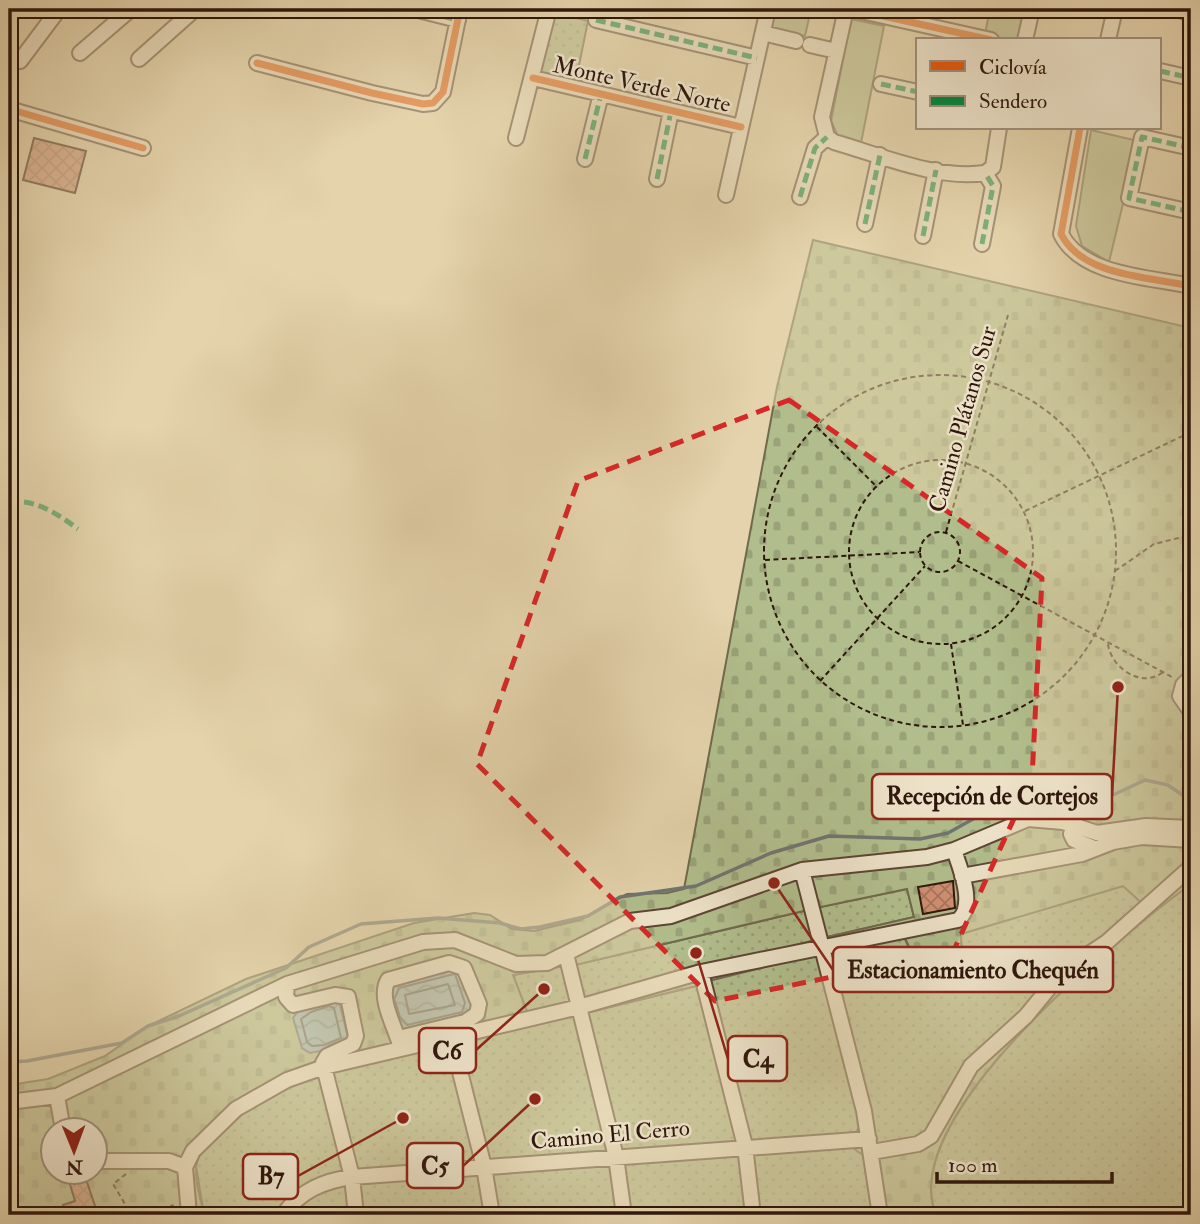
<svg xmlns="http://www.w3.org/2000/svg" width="1200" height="1224" font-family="'IM FELL Double Pica',serif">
	<defs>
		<pattern id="grass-dots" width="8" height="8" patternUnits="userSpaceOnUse" patternTransform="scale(1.75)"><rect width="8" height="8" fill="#b1bd8c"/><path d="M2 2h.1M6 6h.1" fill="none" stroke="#99a278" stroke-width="1.8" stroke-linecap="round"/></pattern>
		<pattern id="cemetery-stones" width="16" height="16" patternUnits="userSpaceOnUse" patternTransform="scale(1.75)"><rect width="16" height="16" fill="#b1bd8c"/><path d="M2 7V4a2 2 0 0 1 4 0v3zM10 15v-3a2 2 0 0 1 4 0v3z" fill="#99a278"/></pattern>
		<pattern id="water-waves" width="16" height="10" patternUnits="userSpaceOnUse" patternTransform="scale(1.75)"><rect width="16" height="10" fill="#9bb5b6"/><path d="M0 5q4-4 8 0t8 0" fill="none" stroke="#7f9292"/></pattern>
		<pattern id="building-cross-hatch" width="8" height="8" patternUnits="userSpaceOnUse" patternTransform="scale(1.75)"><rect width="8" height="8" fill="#d08f73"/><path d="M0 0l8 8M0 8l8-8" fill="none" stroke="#a9745d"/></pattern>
	</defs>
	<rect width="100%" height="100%" fill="#e4d3ac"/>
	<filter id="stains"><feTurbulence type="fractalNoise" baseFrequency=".00286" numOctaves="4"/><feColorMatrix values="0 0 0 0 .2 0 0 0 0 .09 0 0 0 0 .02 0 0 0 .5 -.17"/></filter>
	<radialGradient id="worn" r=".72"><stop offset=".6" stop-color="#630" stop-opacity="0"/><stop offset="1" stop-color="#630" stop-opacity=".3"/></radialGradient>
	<path fill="url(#grass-dots)" stroke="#706a4c" stroke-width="2" d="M553,12l35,9 -12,59 -36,-7z
		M1191,884v331h-255c-41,-98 185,-280 255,-331z
		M1123,886l21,16 -71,61 -146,175 -51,9 -45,-198 72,-14 8,17 51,-7 -2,-11z
		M907,889l7,28 -91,21 -8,-30z
		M808,910l8,30 -236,62 -10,-36z
		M822,953l41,167 -11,20 -102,3 -42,-163z
		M565,966l8,38 -45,10 -15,-39z
		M700,985l38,157 -118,12 -34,-141z
		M577,1013l34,141 -122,10 -30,-120z
		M447,1045l30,119 -121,10 -28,-103z
		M321,1074l26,98 -69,43h-74l-8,-49 4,-13 48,-44 46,-28z
		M850,1145l21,15 6,55h-120l-5,-62z
		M740,1150l7,65h-120l-6,-55z
		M611,1161l7,54h-119l-9,-45z
		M478,1172l8,43h-127l-3,-32z
		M348,1181l5,34h-67l18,-18z"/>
	<path fill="url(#cemetery-stones)" stroke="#706a4c" stroke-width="2" fill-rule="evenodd" d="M813,240l378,88v556c-70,51 -296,232 -255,331h-59l-6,-54 -22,-16 -97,8 5,62h-10l-8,-65 -118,10 6,55h-9l-7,-54 -121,9 9,45h-13l-8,-43 -122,11 3,32h-6l-5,-34c-26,5 -45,13 -62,34h-8l31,-29 38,-14 -27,-98c-9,2 -18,3 -26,7 -21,10 -93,58 -97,80 -4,16 4,38 7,54h-195v-130l39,-6 57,-23 41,-29 100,-48 168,-56 60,-10 16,2 22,14 22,2 46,-11 47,-26 40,-1 17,-4 93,-502zM1123,886l22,20 -72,57 -62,64 -44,38 -40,73 -7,4 -43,5 -46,-197 72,-15c6,8 7,18 13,26 5,6 12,8 20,8 22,2 26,-18 25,-35zM907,889l7,28 -91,21 -7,-30zM808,910l7,30 -235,62 -9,-36zM821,953l42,167 -11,20 -102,3 -41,-162zM564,966l9,38 -45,10 -15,-39zM700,985l38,157 -118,12 -34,-141zM576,1014l34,139 -121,11 -30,-120zM447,1045l30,119 -121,10 -28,-103zM52,1130h42v42h-42z"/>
	<path fill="#b1bd8c" stroke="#706a4c" stroke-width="2" d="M776,9h35l-6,27 -34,-8z
		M990,9h36l-7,30 -10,1 -24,-6z
		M851,19l33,7 -23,117 -22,-5 -8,-17z
		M1091,130l47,11 -29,121 -27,-16 -6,-20z"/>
	<path fill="url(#water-waves)" stroke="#707572" stroke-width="2" d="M458,966l15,37 -5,14 -45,13h-22l-12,-40 4,-8z
		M339,1001l9,37 -3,8 -35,7 -8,-5 -9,-30 6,-8z"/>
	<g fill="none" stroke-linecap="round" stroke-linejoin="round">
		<path stroke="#656661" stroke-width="2" d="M448,984l7,21 -46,9 -4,-19z
			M394,1000l5,-12 55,-14
			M395,1001l5,16 7,8 55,-13 3,-9 -10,-29
			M329,1006l5,2 7,30 -17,7 -12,1 -5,-4 -6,-23 10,-7z"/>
		<path stroke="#707572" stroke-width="3.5" d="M9,1062l18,-1 95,-18 26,-17 31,-10 107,-48 23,-21 52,-23 77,-6 62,5 21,6 19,-2 48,-11 32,-19 76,-11 75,-33 58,-17 91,3 28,-6 77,-43 16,-2 37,12h15l20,-5 32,-15 23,5 23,16"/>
	</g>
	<path fill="url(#building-cross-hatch)" stroke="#2f160c" stroke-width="2" d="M34,138l52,13 -11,42 -52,-13z
		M953,881l2,27 -32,6 -5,-27z
		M84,1173l13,39 -31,3 -3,-10 12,-4 -7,-23z"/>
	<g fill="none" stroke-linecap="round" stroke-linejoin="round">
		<defs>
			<path id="minor" d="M414,9l44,11
				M852,9l139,31
				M1174,9l17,4
				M596,20l161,38
				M763,33l33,8
				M1025,40l7,-31
				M1108,40l7,-31
				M810,45l26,6
				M80,53l51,-44
				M139,59l56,-50
				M20,61l39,-52
				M257,63l115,30 51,11 10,-1 10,-11 17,-83
				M1160,71l31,7
				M533,78l208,49
				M881,84l37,8
				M9,109l134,39
				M1080,128l-19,106c21,42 88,43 130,52
				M827,137l7,5c46,13 102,38 151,31
				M827,137l-5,-20 24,-108
				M516,138l33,-129
				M1191,148l-49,-11 -13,61 62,14
				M585,159l16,-65
				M985,173l8,-6 6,-39
				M657,179l14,-68
				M726,195l42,-186
				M800,197l15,-49 12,-11
				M865,224l15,-69
				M923,236l13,-66
				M982,244l11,-58 -8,-13
				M1191,677l-8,8 -3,11 11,16
				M1077,825l-6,9 3,6 20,8
				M802,870l62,241 16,104
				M962,876l120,-22 31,-12 29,-5 49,3
				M566,954l50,203 8,58
				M701,972l44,174 8,69
				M287,984l-1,13 7,8 42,-10 13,2 8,39 -3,8 -26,12 -4,7 29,114 4,38
				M451,1036l33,131 8,48
				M399,1038l66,-16 12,-8 2,-10 -15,-36 -15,-5 -61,17c-11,19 9,49 13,69
				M57,1096l6,34
				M9,1102l48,-6 230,-112 136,-42 32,-2 61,24 31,-1 83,-42 41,-5 131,-46 125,-13 27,-7 74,-31 35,3 34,11 49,-7 45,2
				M872,1152l46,-8 13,-8 40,-70 55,-50 37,-45 44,-29 84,-75
				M94,1161h75l16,6
				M189,1215l-4,-48 8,-16 43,-42 51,-29 37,-13 255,-60 122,-35 257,-52c18,-14 2,-52 -4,-70
				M283,1215c17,-24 40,-34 69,-38l517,-38"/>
		</defs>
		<use href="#minor" stroke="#5c4534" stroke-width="18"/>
		<path stroke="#2f160c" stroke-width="2" stroke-dasharray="5 3.5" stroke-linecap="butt" d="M764 551a176 176 0 1 1 352 0a176 176 0 1 1-352 0Z
			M817,427l58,58
			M849 552a92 92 0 1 1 184 0a92 92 0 1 1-184 0Z
			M1025,511l166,-79
			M920 552a20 20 0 1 1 40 0a20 20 0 1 1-40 0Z
			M946,532l62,-217
			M765,560l154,-8
			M958,561l214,116
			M1115,571l39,-27 37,-9
			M951,644l12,81
			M1108,644c3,24 34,45 55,28
			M820,681l105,-115
			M126,1174l-13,10 12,20 3,11
			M154,1215l21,-11"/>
		<use href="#minor" stroke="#ede2c9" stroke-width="14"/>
		<path stroke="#00873e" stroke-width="5" stroke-dasharray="10 5" stroke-linecap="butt" d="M414,9l44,11
			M1174,9l17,4
			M596,20l161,38
			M1160,71l31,7
			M881,84l37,8
			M1191,148l-49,-11 -13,61 62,14
			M585,159l16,-65
			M657,179l14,-68
			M800,197l15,-49 12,-11
			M865,224l15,-69
			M923,236l13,-66
			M982,244l11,-58 -8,-13
			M9,502c27,-3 47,11 69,27"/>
		<defs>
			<path id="cycleway" d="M852,9l139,31
				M257,63l115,30 51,11 10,-1 10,-11 17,-83
				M533,78l208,49
				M9,109l134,39
				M1080,128l-19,106c21,42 88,43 130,52"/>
		</defs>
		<use href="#cycleway" stroke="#ede2c9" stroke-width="11"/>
		<use href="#cycleway" stroke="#e8590c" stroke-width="7"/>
	</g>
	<path d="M0 0H1200V1224H0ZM789,400l253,178 -10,201 -79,173 -238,49 -238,-237 101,-283z" fill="#e4d3ac" fill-opacity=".55" fill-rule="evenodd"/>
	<path fill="none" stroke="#d62828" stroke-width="5" stroke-dasharray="14 9" stroke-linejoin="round" d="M789,400l253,178 -10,201 -79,173 -238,49 -238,-237 101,-283z"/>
	<g text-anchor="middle" stroke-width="5" stroke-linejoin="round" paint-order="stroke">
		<g font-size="23" fill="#2f160c" stroke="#ede2c9">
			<text transform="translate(642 84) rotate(13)" y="8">Monte Verde Norte</text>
			<text transform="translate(962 419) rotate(-74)" y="8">Camino Plátanos Sur</text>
			<text transform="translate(610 1134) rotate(-5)" y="8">Camino El Cerro</text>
		</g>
	</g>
	<path fill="none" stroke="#8f2418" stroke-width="2.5" d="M1118 687L1112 796M774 883L833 970M544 989L476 1050M696 953L728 1059M535 1099L463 1166M403 1118L298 1176"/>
	<g fill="#8f2418" stroke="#ede2c9" stroke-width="2.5">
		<circle cx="1118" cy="687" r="7"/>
		<circle cx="774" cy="883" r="7"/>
		<circle cx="544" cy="989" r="7"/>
		<circle cx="696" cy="953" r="7"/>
		<circle cx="535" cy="1099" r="7"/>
		<circle cx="403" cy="1118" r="7"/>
	</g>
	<g fill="#ede2c9" stroke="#8f2418" stroke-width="2.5">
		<rect x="872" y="774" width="240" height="45" rx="7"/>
		<rect x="833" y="947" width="280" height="45" rx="7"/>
		<rect x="419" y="1028" width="57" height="45" rx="7"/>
		<rect x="728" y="1036" width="59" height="45" rx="7"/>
		<rect x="407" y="1143" width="56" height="45" rx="7"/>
		<rect x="243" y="1154" width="55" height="45" rx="7"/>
	</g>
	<g font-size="24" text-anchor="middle" font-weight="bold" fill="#2f160c">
		<text x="992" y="804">Recepción de Cortejos</text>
		<text x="973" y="978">Estacionamiento Chequén</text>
		<text x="447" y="1059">C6</text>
		<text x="758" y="1067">C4</text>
		<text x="435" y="1174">C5</text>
		<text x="271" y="1184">B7</text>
	</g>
	<rect width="1200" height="1224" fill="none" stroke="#e4d3ac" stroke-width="35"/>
	<rect x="10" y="10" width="1179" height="1203" fill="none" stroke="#2f160c" stroke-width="3.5"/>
	<rect x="18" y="18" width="1165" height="1189" fill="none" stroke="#2f160c" stroke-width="2"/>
	<rect x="916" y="38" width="245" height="91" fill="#ede2c9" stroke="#a1907d" stroke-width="2"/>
	<rect x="930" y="61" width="35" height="10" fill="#e8590c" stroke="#a1907d" stroke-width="2"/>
	<text x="979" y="74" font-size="21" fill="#2f160c">Ciclovía</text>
	<rect x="930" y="96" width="35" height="10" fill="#00873e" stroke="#a1907d" stroke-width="2"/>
	<text x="979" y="108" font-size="21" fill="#2f160c">Sendero</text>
	<g transform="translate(74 1151) rotate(179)"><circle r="33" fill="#ede2c9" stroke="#a1907d" stroke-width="2"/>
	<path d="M0-5L12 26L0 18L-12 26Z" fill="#8f2418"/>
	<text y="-10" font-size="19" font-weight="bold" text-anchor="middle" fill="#2f160c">N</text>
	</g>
	<path d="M937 1172v10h175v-10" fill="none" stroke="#2f160c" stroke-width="3.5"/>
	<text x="948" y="1172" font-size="21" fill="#2f160c" stroke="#ede2c9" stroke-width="5" paint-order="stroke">100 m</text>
	<rect width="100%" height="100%" filter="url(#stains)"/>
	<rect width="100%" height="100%" fill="url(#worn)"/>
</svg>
